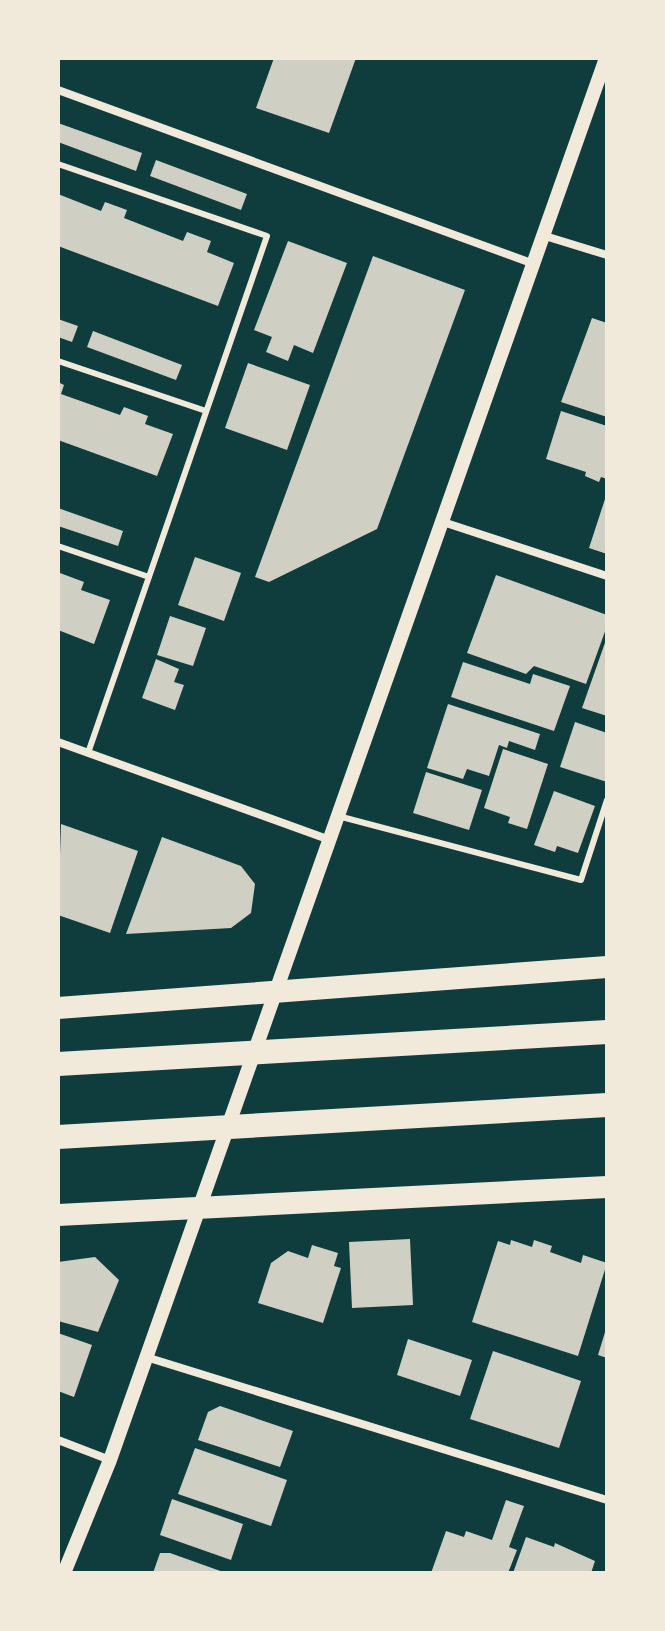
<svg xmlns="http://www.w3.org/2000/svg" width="665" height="1631" font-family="Ubuntu,sans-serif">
	<rect width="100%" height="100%" fill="#0f3d3e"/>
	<path fill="#cfcfc3" d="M274,58h82l-27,75 -73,-25z
		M58,123l84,30 -6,18 -78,-29z
		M156,160l91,34 -6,16 -91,-34z
		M58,194l43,17 4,-9 22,8 -3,8 59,23 4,-9 24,9 -4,11 27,11 -16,43 -160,-60z
		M288,241l59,22 -34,90 -19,-8 -6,16 -22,-9 6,-15 -18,-7z
		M373,256l92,34 -88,239 -108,53 -14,-5z
		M592,318l15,5v94l-46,-15z
		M58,319l20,7 -6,16 -14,-5z
		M93,331l89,34 -6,15 -89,-33z
		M248,363l62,22 -23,65 -62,-22z
		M58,382l6,3 -3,9 59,21 4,-8 24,9 -3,8 28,10 -16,42 -99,-36z
		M561,411l46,15v53l-6,-2 -2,5 -14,-6 1,-4 -40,-13z
		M606,496h1v58l-18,-6z
		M58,508l65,23 -5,15 -60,-20z
		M195,557l46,16 -17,48 -46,-16z
		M60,573l24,9 -3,8 29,10 -16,44 -36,-14z
		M496,575l111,40v11l-21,58 -52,-18 -8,8 -59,-21z
		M170,616l36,12 -13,38 -36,-11z
		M607,637v79l-25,-8z
		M156,659l23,10 -5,13 10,3 -9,25 -33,-12z
		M463,662l67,22 3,-10 37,12 -16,45 -103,-34z
		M448,704l92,30 -5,16 -26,-9 -2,7 -8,-3 -10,31 -22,-7 -4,10 -36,-11z
		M575,722l32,11v49l-47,-15z
		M503,749l45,15 -21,65 -19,-6 2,-6 -26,-9z
		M426,772l56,18 -13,40 -56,-17z
		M554,791l41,15 -17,47 -21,-7 -2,6 -21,-7z
		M61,824l77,27 -28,82 -52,-18z
		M162,837l79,29 14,18 -4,29 -20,15 -105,6z
		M410,1239l3,66 -61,3 -3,-66z
		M511,1240l21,7 2,-7 18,6 -2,6 31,11 2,-8 24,8 -29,93 -106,-34 26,-81 12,4z
		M312,1245l26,8 -4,13 7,2 -18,55 -65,-20 13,-40 17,-12 20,7z
		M95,1257l24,23 -21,52 -40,-11v-59z
		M606,1329l1,1v28l-9,-3z
		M58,1333l34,12 -18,52 -16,-6z
		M408,1339l64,21 -12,36 -63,-21z
		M493,1351l88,30 -22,67 -89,-29z
		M220,1406l73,25 -13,36 -82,-27 10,-28z
		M195,1448l92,32 -16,46 -93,-32z
		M172,1499l71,25 -12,36 -71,-25z
		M506,1500l18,6 -15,41 8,3 -9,23h-77l15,-42 18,6 2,-6 26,9z
		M526,1537l28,10 1,-4 40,18 -4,12h-78z
		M160,1553h10l56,20h-73z"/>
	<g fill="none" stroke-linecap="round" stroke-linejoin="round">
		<path stroke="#f1e9da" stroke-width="6" d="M58,164l209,72 -179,517
			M58,361l148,50
			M58,546l91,31
			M338,816l243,64 26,-80"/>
		<path stroke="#f1e9da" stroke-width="8" d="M58,90l476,174
			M545,236l62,19
			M443,522l164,54
			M58,742l272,98
			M146,1357l461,143
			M58,1440l52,20"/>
		<path stroke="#f1e9da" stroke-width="14" d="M64,1573l46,-113 496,-1402"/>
		<path stroke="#f1e9da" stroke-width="22" d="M58,1008l549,-41
			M58,1215l549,-28"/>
		<path stroke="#f1e9da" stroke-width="24" d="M58,1064l549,-32
			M58,1137l549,-32"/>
	</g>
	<rect width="665" height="1631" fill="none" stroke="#f1e9da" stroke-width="120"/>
</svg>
